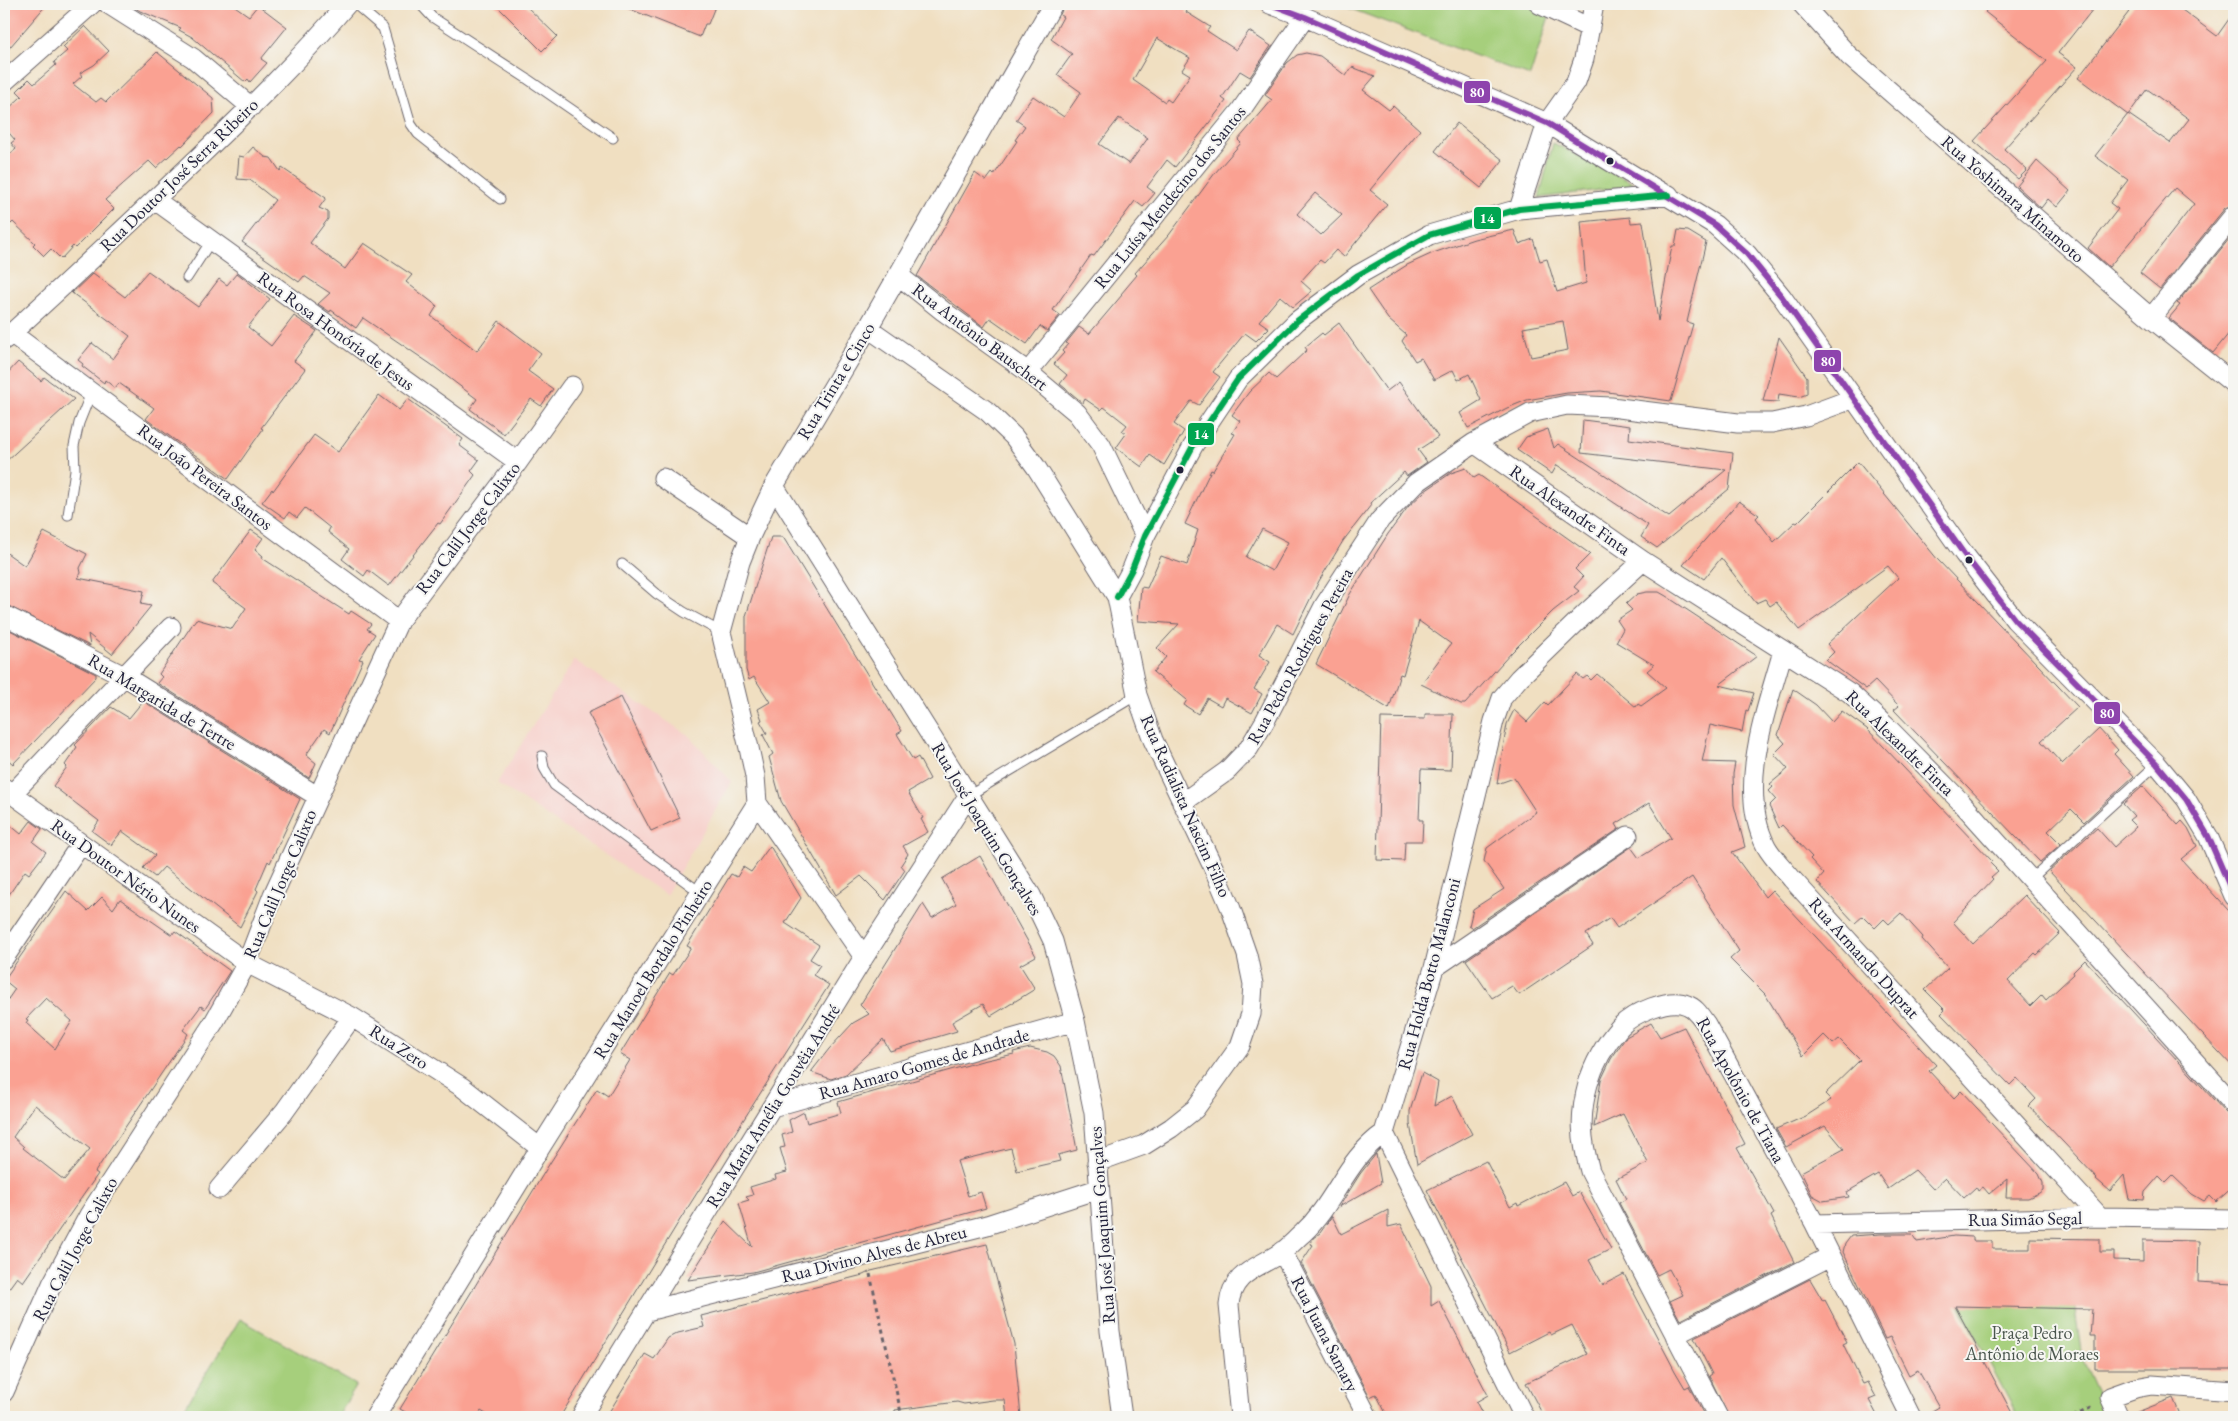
<svg xmlns="http://www.w3.org/2000/svg" width="2238" height="1421" font-family="'EB Garamond',serif">
	<rect width="100%" height="100%" fill="#f6f6f2"/>
	<filter id="ink" filterUnits="userSpaceOnUse"><feTurbulence type="fractalNoise" baseFrequency=".02" numOctaves="2"/><feDisplacementMap in="SourceGraphic" scale="10" xChannelSelector="R" yChannelSelector="G"/><feConvolveMatrix kernelMatrix="1 2 1 2 8 2 1 2 1" color-interpolation-filters="sRGB"/></filter>
	<filter id="wash" filterUnits="userSpaceOnUse"><feTurbulence type="fractalNoise" baseFrequency=".0096" numOctaves="4" result="noise"/><feDisplacementMap in="SourceGraphic" scale="20" xChannelSelector="R" yChannelSelector="G"/><feGaussianBlur stdDeviation="1.12" result="paint"/><feColorMatrix in="noise" values="0 0 0 0 0 0 0 0 0 0 0 0 0 0 0 0 0 1.4 0 .05"/><feComposite in="paint" operator="in"/></filter>
	<g filter="url(#wash)">
		<rect width="100%" height="100%" fill="#f0dfc1"/>
		<path fill="#f7d0cb" d="M574,660l114,75 44,47 -66,113 -169,-112z"/>
		<path fill="#a6cf7b" stroke="#64785b" d="M1338,4h215l-23,72z
			M1553,143l84,42 -98,13z
			M1952,1292l121,4 9,62 27,59h-91z
			M240,1319l116,66 -18,32h-159z"/>
		<g id="blocks">
			<path fill="#faa192" fill-rule="evenodd" d="M4,4h43l-43,50z
				M129,4h103l17,12 9,-11 29,22 -26,32 6,4 -17,19 -2,-3 -3,3 -53,-45 -13,-7 2,-2 -41,-17z
				M495,4h29l33,32 -15,15z
				M617,4h99l-8,20h-3l-5,13z
				M1064,4h128l-6,8 24,15 -3,4 29,19 13,-19 22,15 -21,31 -10,-6 -18,27 4,3 -51,66 -8,-7 -20,27 8,6 -12,14 -8,-6 -41,55 -3,-1 -38,55 7,5 -13,16 -7,-5 -13,18 -37,-26 -6,9 -67,-51 58,-103 11,8 6,-8 2,2 23,-34 -2,-1 10,-14 -9,-6 17,-24 31,21 17,-25 -24,-17 15,-21 -21,-15 12,-22 -3,-2zM1157,38l33,20 -8,12 8,5 -19,27 -4,-3 -2,3 -32,-22zM1119,118l29,20 -19,26 -30,-20z
				M1992,4h105l-39,49 19,14 -73,82 23,21 -9,9 -44,-38 73,-80 -62,-49z
				M2135,4h39l43,32 17,-24v192l-9,4 -65,81 -20,-16 54,-69 -19,-16 -66,79 -21,-19 30,-39 -8,-6 18,-23 -33,-24 33,-42 42,29 19,-24 -42,-30 -19,26 -50,-37z
				M85,26l24,25 -15,14 -14,8 2,3 -9,8 23,18 5,-4 5,4 51,-50 56,46 1,15 -32,33 -1,-1 -25,23 -7,-7 -44,39 9,9 -39,39 -2,-2 -12,13 -10,-10 -7,7 -11,-11 2,-2 -22,-21 -2,2 -7,-7v-58l12,-10 -5,-6 4,-3 -11,-13v-14l18,-17 -5,-5 12,-12 5,5 22,-19 -2,-3 13,-11 -4,-4z
				M1306,53l14,3 26,20 6,-9 23,9 -12,14 26,20 4,-4 27,24 -50,60 17,14 -14,17 -29,36 -8,-7 -12,13 -4,-3 -19,21 11,10 -19,16 -13,-11 -21,25 10,7 -13,13 -11,-8 -32,39 7,5 -21,28 -8,-4 -17,23 10,7 -20,34 -14,-10 -8,12 -26,-19 10,-14 -4,-3 5,-6 -23,-18 -3,3 -16,-11 -2,4 -23,-19 7,-9 -13,-11 10,-11 -2,-2 6,-7 -2,-1 13,-16 10,7 33,-39 -1,-1 16,-19 -2,-2 34,-38 46,-62 26,-30 -3,-3 34,-40 -7,-5 22,-32 10,-8zM1315,193l27,22 -21,20 -24,-21z
				M1457,123l46,37 -22,28 -46,-37z
				M253,147l12,10 6,1 9,13 2,-3 44,30 -7,10 9,4v7l-18,24 35,26 19,-26 48,32 -6,7 31,24 -6,10 46,35 22,-30 42,32 -13,18 25,18 -12,17 -10,-7 -27,35 -34,-25 7,-10 -45,-34 -69,-47 -7,10 -25,-18 -1,2 -12,-8 12,-11 -26,-17 -5,6 -57,-40 33,-42 -25,-20 -13,-1 2,-23 5,1z
				M2037,161l33,30 -13,16 -9,-8 -7,9 -24,-22z
				M1630,217l1,6 12,-1 15,99 14,-75h3l3,-16 10,1 18,11 -19,80 6,2 -22,77 -70,-10 -34,2 -40,7 -20,8 -39,20 -8,-15 21,-13 -12,-26 -11,6 -5,-10 -19,10 -13,-22 -6,3 -13,-20 4,-6 -18,-16 -20,-29 39,-25 26,-12 41,-14 40,-9 5,14 14,-5 7,22 7,-2 10,33 29,-9 -5,-61zM1563,321l5,29 -37,7 -8,-29z
				M2234,233v94l-21,26 -44,-35 11,-13 -3,-2z
				M148,271l50,36 21,-28 8,6 10,-12 33,26 -22,28 23,19 23,-30 23,15 -23,30 11,8 -44,59 2,1 -35,50 -82,-60 8,-11 -35,-25 -4,5 -10,-8 -1,3 -22,-17 1,-2 -5,-4 14,-17 21,16 17,-23 -58,-43 21,-20 32,24z
				M1339,323l48,68 12,-9 39,55 -20,13 9,12 -20,14 -3,-4 -34,31 1,2 -28,36 -24,40 -26,53 -16,-10 -18,31 11,7 -16,27 8,5 -10,19 -27,-15 -4,8 -14,-8 -9,16 -14,-9 3,-5 -34,-28 13,-15 -9,-9 22,-24 -41,-3 3,-34 6,1 14,-32 26,9 11,-35 -13,-6 26,-54 2,1 22,-37 -3,-1 8,-12 -8,-6 17,-23 20,-19 7,6 31,-29 -2,-3 17,-14 2,2zM1262,529l26,13 -16,29 -26,-14z
				M1779,337l28,40v17l-8,3 -20,-3 -1,8 -15,-1z
				M18,362l23,19 3,-4 30,22 -70,64v-86z
				M379,395l20,15 9,-11 55,40 -4,6 20,15 -8,11 4,4 -12,17 -23,32 -2,-1 -49,63 -21,-16 -4,6 -22,-17 7,-10 -21,-17 2,-4 -25,-20 -8,10 -8,-6 -4,6 -23,-16 10,-13 1,2 41,-56 24,17z
				M1583,420l47,6 -1,13 104,14 -4,36 -72,59 -16,-11 7,-12 -91,-60 -5,9 -35,-24 9,-13 22,-8 6,19 4,-4 111,73 57,-47 -145,-17z
				M1858,462l80,98 140,147 -37,34 21,23 37,-35 19,21 -4,4 20,22 -50,46 -13,-13 -23,22 13,13 -21,18 -146,-152 5,-4 -24,-25 -9,8 -40,-29 8,-8 -7,-8 71,-66 -10,-12 -89,64 -23,-28 -6,4 -5,-7 -9,4 -35,-45 -17,21 -21,-14 56,-64 20,14 -3,3 18,24 21,-20 2,1z
				M1466,468l8,10 5,-3 111,79 -15,15 8,8 -9,10 5,4 -26,20 -41,41 -47,52h-4l-40,-20 30,-40 -32,-23 -16,54 -3,-1 -11,35 -73,-45 34,-70 38,-60 20,-27 17,-16 26,-18z
				M251,530l12,8 -8,11 8,7 -1,2 87,56 2,-3 20,13 -4,5 8,5 -16,25 4,1 -33,73 -6,-4 -18,26 10,8 -7,15 -152,-95 5,-6 -3,-3 37,-55 36,10 14,-21 -34,-25z
				M44,532l43,22 -7,14 1,5 -3,5 66,13 -3,13 10,2 -39,48 -24,-20 2,12 -86,-42v-53l21,15z
				M771,537h12l119,194 -5,3 16,26 5,-3 12,22 -22,13 15,26 -2,1 7,13 -25,14 5,8 -7,11 4,5 -20,30 -24,-24 -25,19 -55,-94 -12,-44 4,-3 -10,-19 4,-2 -7,-12 2,-1 -4,-11 12,-7 -16,-25 -5,3 -3,-10v-54z
				M1647,592h12l7,4 91,60 -38,29 35,8 -6,18 -2,-1 -4,22 -32,-7 -8,37 33,1 -2,11 1,31 11,42 -13,5 33,45 7,-7 164,175 -7,6 25,27 7,-7 78,83 4,9v7l-4,3 -11,5h-22l1,-19 -18,15 -6,-7 -5,4 -2,-4 -12,11 -19,-20 -12,11 -18,-19 -27,19 -10,-15 -31,18 2,5 -26,4 -11,-6 -11,-23 43,-23 -19,-23 -39,21 -10,-18 30,-13 25,-16 -6,-6 35,-34 -21,-21 -6,5 -9,-9 -21,21 -38,-62 -35,-35 9,-8 -47,-74 -75,51 -7,-10 -24,16 7,11 -74,50 -7,-9 -20,12 -26,-38 165,-113 8,11 32,-20 -22,-35 -33,21 3,5 -147,99 -3,-2 4,-17 31,-20 -20,-28 3,-13 49,-36 -22,-34 -17,6 10,-60 7,-14 13,12 18,-20 3,3 29,-31 6,5 4,-3 4,4 6,-6 39,33 2,-3 3,2 25,-18 -19,-17 7,-6 -38,-23 7,-13 -6,-9 15,-10 -6,-6 11,-10z
				M4,627l92,47v3l-83,87 -9,-8z
				M1793,689l23,16 16,17 10,-11 25,18 125,132 -2,2 8,8 -7,6 2,2 -40,43 20,22 51,-49 36,38 -23,22 -2,-2 -27,28 23,25 11,-11 4,5 28,-26 -1,-2 12,-12 141,153 8,5v68l-18,16 -6,-6 -6,5 -12,-7 -19,-18 -7,7 -7,-7 -14,16 -1,8 -15,-1 -5,-24 -14,16 -14,-12 1,-1 -68,-72 7,-7 -19,-21 -7,7 -69,-71 4,-4 -20,-20 23,-22 -26,-29 1,-2 -22,-24 -12,11 -5,-5 -9,9 -12,-12 -8,7 -38,-41 7,-8 -14,-15 2,-2 -30,-32 -3,3 -10,-22 7,-7 -7,-8 4,-4 -3,-3 18,-15 -14,-15 11,-11 -7,-8z
				M621,697l59,121 -29,13 -63,-118z
				M143,701l157,98 -30,64 -2,-2 -12,28 2,2 -18,36 -76,-60 -9,10 -12,-9 12,-13 -33,-24 -11,14 -19,-14 7,-10 -46,-35 14,-19 -2,-2 12,-18 -2,-2 36,-38 18,11z
				M1425,714h28l-2,56 -30,-1 -2,51h4l-1,21h-17l-1,20 -27,-1 4,-142 44,1z
				M2143,786l35,39 4,-4 6,7 9,18 -16,13 48,52 5,15v142l-185,-197 48,-43 17,19 22,-20 -7,-7 5,-4 -11,-12z
				M4,820l17,14 10,-13 11,8 -9,13 13,10 -17,22 -4,-3 -21,31z
				M770,846l31,52 -16,25 34,22 -9,14 10,6 -7,10 16,10 -151,238 -118,194h-69l-10,-6 -4,6h-63l-14,-8 150,-246 47,-74 11,7 22,-36 -10,-6 50,-81 3,2 18,-27 -4,-2 44,-72 6,3 6,-10 8,5z
				M980,856l56,100 -16,9 15,24 -44,27 -8,-12 -31,18 5,9 -67,20 -7,-12 -37,35 -15,5 -20,-7 18,-23 24,-26 16,-9 -9,-9 63,-101 9,14 24,-14 -14,-25z
				M66,891l22,20 14,-14 11,12 7,-10 52,36 3,-4 55,40 -25,38 -4,-3 -18,24 5,4 -93,138 3,2 -75,108 -6,-5 -13,18v-290l11,-16 -11,-9zM46,998l26,23 -17,28 -29,-26 2,-3 -2,-1zM35,1105l55,44 -26,31 -41,-32 1,-1 -11,-10z
				M1651,1023l9,14 24,-10 61,117 -8,4 37,66 -3,2 23,46 -114,58 -10,-19 13,-6 -14,-26 -12,6 -38,-72 7,-4 -10,-20 32,-16 -25,-49 -29,13 7,-47 10,-21 15,-22z
				M1030,1048l17,4 7,4 7,10 16,84 -19,5 2,6 -43,10 -6,-23 -54,13 11,35 13,-4 5,16 -233,64 -65,8 37,-59 27,26 -13,-44 10,-3 -3,-3 7,-2 -3,-8 26,-8 -1,-4 12,-3 -7,-24 5,-1 -3,-12 10,-3 -3,-12 15,-8 3,11 34,-10 -3,-11 144,-41 32,-7 -1,-2z
				M1422,1073l16,9 -4,24 18,-10 20,38 -55,30 -7,-40v-13z
				M1376,1154l5,29 -42,24 21,-33z
				M1486,1161l24,46 7,-4 1,3 46,-24 8,14 7,-4 32,57 -22,11 14,25 21,-11 51,97 10,17 4,-2 16,31h-161l-18,-34 61,-29 -15,-29 -21,10 -2,-3 -39,20 -83,-162z
				M1388,1210v17l13,-3 30,62v20l8,-5 49,94 -12,7 8,15h-96l-12,-23 -6,3 -69,-134 12,-18 -2,-1 2,-6 7,-5 12,-17 9,18z
				M1881,1234h31l5,8 37,-6 19,1v4h19v8h38v-11l70,1v13h14v8l29,1v-21l56,1 -1,41 36,2v85h-139v-33h-5l2,-27 -137,-3 57,107 -8,4h-82l17,-10 -21,-37 -9,5 -19,-38 -5,2 -42,-87 2,-8 6,-8z
				M987,1244l27,100 7,73h-14l-2,-17h-12l-29,4 -7,-2 -62,8v2l-24,5h-265l39,-63 9,5 14,-21 10,-5 26,-6 -3,-11 162,-41 8,-4z
				M1810,1279l13,22 2,-1 22,42 -4,2 20,40 5,-2 8,15 -7,3 9,17h-149l-20,-41 3,-2 -18,-36z
				M2173,1398l8,19h-51v-2z"/>
		</g>
	</g>
	<g filter="url(#ink)">
		<use href="#blocks" fill-opacity="0" stroke="#6a646a" stroke-width="1"/>
		<g fill="none" stroke-linecap="round" stroke-linejoin="round">
			<defs>
				<path id="lane" d="M355,4l28,24 28,96 7,10 82,65
					M420,4l12,13 94,61 87,60
					M187,278l24,-37
					M68,515l7,-45 -1,-24 5,-23 12,-30
					M622,564l35,30 27,18 37,20
					M542,756l2,12 10,17 147,108
					M968,796l169,-101
					M2032,878l125,-114"/>
				<path id="street" d="M108,4l85,54 58,49
					M1270,4l35,13 242,106 168,102 32,29 35,43 182,257 51,66 142,144 29,35 22,37 26,60
					M1539,4l51,24
					M1802,4l47,52 302,262 83,66
					M4,82l88,-78
					M155,200l363,262
					M1519,209l28,-86 29,-41 8,-23 10,-55
					M898,275l45,36 85,61 49,41 24,32 44,91
					M2151,318l83,-103
					M868,328l119,83 27,26 22,30 81,130 20,98 16,45 61,129 17,40 16,46 6,29 -2,30 -11,32 -45,63 -24,19 -27,17 -47,17
					M11,333l388,288
					M4,340c66,-60 132,-122 196,-184 51,-49 101,-98 147,-152
					M1028,372l213,-262 64,-93
					M1474,443l169,118 207,132 40,37 70,71 274,304
					M663,478l87,59
					M774,486l257,409 22,46 22,80 19,92 16,218 12,86
					M1117,597l15,-28 13,-33 48,-90 45,-67 59,-58 61,-46 71,-40 90,-26 150,-14
					M4,615l120,61 193,120
					M1783,651c-16,58 -47,137 -17,195 6,11 17,22 26,33l308,338
					M4,788l243,175 105,54 110,70 78,61
					M12,794l159,-167
					M757,803l107,154
					M1182,803l45,-32 22,-23 16,-27 59,-115 56,-86 36,-37 58,-40 56,-30 37,-8 44,2 127,16h34l34,-7 46,-17
					M4,958l77,-114
					M1434,968l194,-132
					M772,1107l303,-86
					M219,1189l65,-77 68,-95
					M1815,1224l285,-7 134,2
					M1282,1251l86,166
					M647,1311l340,-86 111,-36
					M1675,1335l156,-79
					M4,1392l48,-108 37,-69 125,-193 33,-59 26,-68 126,-274 119,-159 54,-76
					M375,1417l165,-269 217,-345 -2,-27 -6,-28 -28,-116 19,-70 10,-25 24,-51 94,-158 185,-324
					M581,1417l283,-460 104,-161
					M1240,1417l-11,-112c3,-34 31,-37 54,-54 7,-5 13,-12 20,-18 33,-31 43,-74 81,-100
					M1524,1417l-140,-284 50,-165 60,-247 8,-23 17,-20 66,-64 58,-53
					M1718,1417l-128,-246c-9,-32 -11,-55 -2,-87 6,-21 18,-41 32,-57 13,-14 49,-30 67,-22 9,3 13,11 19,19l109,200 96,193
					M2119,1417l-9,-20 25,-9 17,-3 82,6"/>
			</defs>
			<use href="#lane" stroke="#6a646a" stroke-width="11"/>
			<use href="#street" stroke="#6a646a" stroke-width="21"/>
			<path stroke="#6a646a" stroke-width="3" stroke-dasharray="4 4" stroke-linecap="butt" d="M870,1274l32,143
				M2073,1417l21,-11"/>
			<use href="#lane" stroke="#fff" stroke-width="9"/>
			<use href="#street" stroke="#fff" stroke-width="19"/>
			<defs>
				<path id="bus-1" d="M1270,4l35,13 242,106 168,102 32,29 35,43 182,257 51,66 142,144 29,35 22,37 26,60"/>
				<path id="bus-2" d="M1117,597l15,-28 13,-33 48,-90 45,-67 59,-58 61,-46 71,-40 90,-26 150,-14"/>
			</defs>
			<use href="#bus-1" stroke="#f6f6f2" stroke-width="10"/>
			<use href="#bus-2" stroke="#f6f6f2" stroke-width="10"/>
			<use href="#bus-1" stroke="#8e44ad" stroke-width="6"/>
			<use href="#bus-2" stroke="#00a651" stroke-width="6"/>
		</g>
	</g>
	<g fill="#22223b" stroke="#f6f6f2" stroke-width="2">
		<circle cx="1610" cy="161" r="4.5"/>
		<circle cx="1180" cy="470" r="4.5"/>
		<circle cx="1969" cy="560" r="4.5"/>
	</g>
	<g text-anchor="middle" stroke-width="4" stroke-linejoin="round" paint-order="stroke">
		<g font-size="18" fill="#22223b" stroke="#f6f6f2">
			<text transform="translate(179 175) rotate(-44)" y="6">Rua Doutor José Serra Ribeiro</text>
			<text transform="translate(1170 197) rotate(-51)" y="6">Rua Luísa Mendecino dos Santos</text>
			<text transform="translate(2013 199) rotate(41)" y="6">Rua Yoshimara Minamoto</text>
			<text transform="translate(336 331) rotate(36)" y="6">Rua Rosa Honória de Jesus</text>
			<text transform="translate(980 337) rotate(37)" y="6">Rua Antônio Bauschert</text>
			<text transform="translate(836 381) rotate(-59)" y="6">Rua Trinta e Cinco</text>
			<text transform="translate(205 477) rotate(37)" y="6">Rua João Pereira Santos</text>
			<text transform="translate(1570 510) rotate(35)" y="6">Rua Alexandre Finta</text>
			<text transform="translate(468 528) rotate(-53)" y="6">Rua Calil Jorge Calixto</text>
			<text transform="translate(1300 656) rotate(-61)" y="6">Rua Pedro Rodrigues Pereira</text>
			<text transform="translate(162 702) rotate(31)" y="6">Rua Margarida de Tertre</text>
			<text transform="translate(1900 743) rotate(44)" y="6">Rua Alexandre Finta</text>
			<text transform="translate(1186 806) rotate(66)" y="6">Rua Radialista Nascim Filho</text>
			<text transform="translate(987 829) rotate(59)" y="6">Rua José Joaquim Gonçalves</text>
			<text transform="translate(126 876) rotate(36)" y="6">Rua Doutor Nério Nunes</text>
			<text transform="translate(280 884) rotate(-67)" y="6">Rua Calil Jorge Calixto</text>
			<text transform="translate(1864 958) rotate(48)" y="6">Rua Armando Duprat</text>
			<text transform="translate(653 969) rotate(-58)" y="6">Rua Manoel Bordalo Pinheiro</text>
			<text transform="translate(1429 974) rotate(-75)" y="6">Rua Holda Botto Malanconi</text>
			<text transform="translate(399 1047) rotate(33)" y="6">Rua Zero</text>
			<text transform="translate(924 1064) rotate(-16)" y="6">Rua Amaro Gomes de Andrade</text>
			<text transform="translate(1741 1090) rotate(61)" y="6">Rua Apolônio de Tiana</text>
			<text transform="translate(773 1106) rotate(-58)" y="6">Rua Maria Amélia Gouvêia André</text>
			<text transform="translate(2025 1219) rotate(-1)" y="6">Rua Simão Segal</text>
			<text transform="translate(1102 1225) rotate(-94)" y="6">Rua José Joaquim Gonçalves</text>
			<text transform="translate(75 1249) rotate(-62)" y="6">Rua Calil Jorge Calixto</text>
			<text transform="translate(874 1254) rotate(-14)" y="6">Rua Divino Alves de Abreu</text>
			<text transform="translate(1325 1334) rotate(63)" y="6">Rua Juana Samary</text>
		</g>
		<g font-size="18" fill="#4a564e" stroke="#f6f6f2">
			<text x="2032" y="1339">Praça Pedro<tspan x="2032" dy="21">Antônio de Moraes</tspan></text>
		</g>
	</g>
	<g stroke="#f6f6f2" stroke-width="2">
		<rect x="1463" y="80" width="28" height="24" rx="5" fill="#8e44ad"/>
		<rect x="1473" y="206" width="29" height="24" rx="5" fill="#00a651"/>
		<rect x="1813" y="349" width="29" height="24" rx="5" fill="#8e44ad"/>
		<rect x="1187" y="422" width="28" height="24" rx="5" fill="#00a651"/>
		<rect x="2093" y="701" width="28" height="24" rx="5" fill="#8e44ad"/>
	</g>
	<g font-size="14" text-anchor="middle" font-weight="bold" fill="#fff">
		<text x="1477" y="97">80</text>
		<text x="1487" y="223">14</text>
		<text x="1828" y="366">80</text>
		<text x="1201" y="439">14</text>
		<text x="2107" y="718">80</text>
	</g>
	<rect width="2238" height="1421" fill="none" stroke="#f6f6f2" stroke-width="20"/>
</svg>
